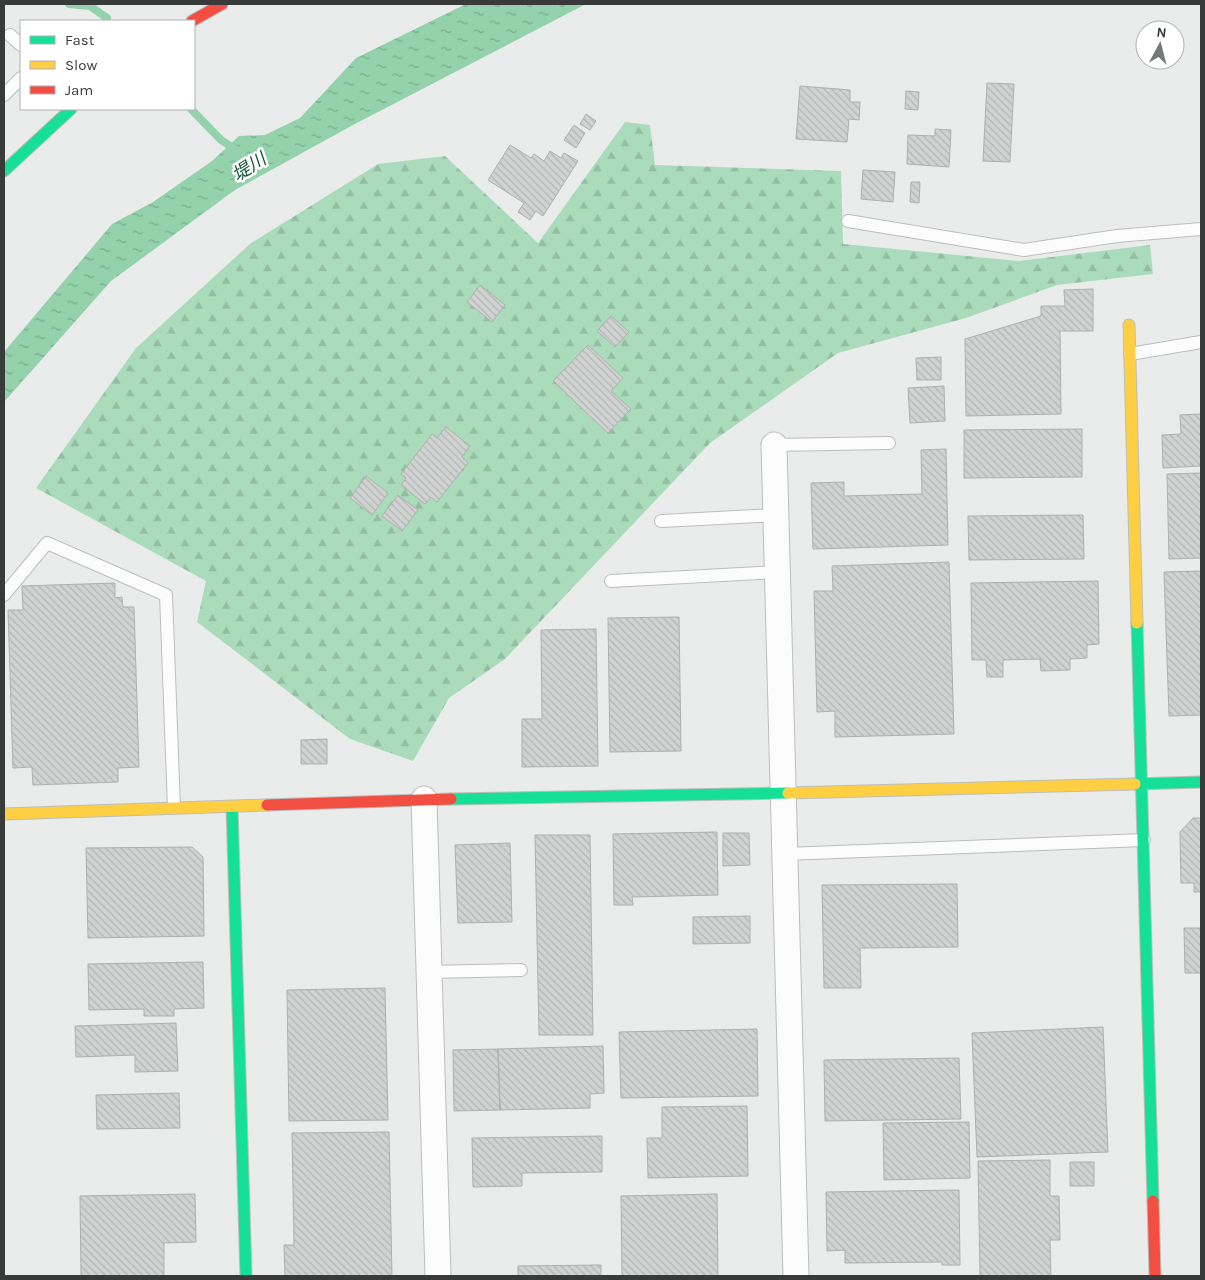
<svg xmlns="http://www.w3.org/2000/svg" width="1205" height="1280" font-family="Karla,'Noto Sans JP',sans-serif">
	<defs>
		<pattern id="forest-firs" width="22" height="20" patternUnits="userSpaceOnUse" patternTransform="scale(1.25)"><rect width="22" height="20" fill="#aadcbc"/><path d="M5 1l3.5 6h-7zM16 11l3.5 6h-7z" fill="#93bea2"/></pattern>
		<pattern id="water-ripples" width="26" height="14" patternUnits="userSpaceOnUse" patternTransform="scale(1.25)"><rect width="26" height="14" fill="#93d2aa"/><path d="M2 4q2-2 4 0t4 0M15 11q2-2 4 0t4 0" fill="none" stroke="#79ac8b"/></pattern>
		<pattern id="building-back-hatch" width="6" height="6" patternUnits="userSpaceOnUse" patternTransform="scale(1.25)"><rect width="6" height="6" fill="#d1d3d2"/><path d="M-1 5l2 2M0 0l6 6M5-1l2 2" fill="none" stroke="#b4b6b5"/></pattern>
	</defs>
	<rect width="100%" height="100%" fill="#eaeceb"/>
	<path fill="url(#forest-firs)" d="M625,122l25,3 5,40 186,6 2,73 176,17 131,-16 3,29 -96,11 -91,33 -128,35 -128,90 -205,216 -56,39 -36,63 -63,-22 -153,-117 9,-41 -170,-93 100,-140 115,-105 127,-79 67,-8 93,87z"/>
	<path fill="url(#water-ripples)" d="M466,4h120l-233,121 -118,65 -124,91 -107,121v-50l108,-128 41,-22 59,-41 27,-25 26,-1 35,-17 56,-60z"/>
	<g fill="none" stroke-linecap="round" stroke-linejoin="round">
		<path stroke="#93d2aa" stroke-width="8" d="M69,4l21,2 17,12
			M191,109l30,31 17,11"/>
	</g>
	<path fill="url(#building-back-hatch)" stroke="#aeb0ae" d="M987,83l27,1 -4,78 -27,-1z
		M800,86l50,4v12h10l-1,18 -10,-1 -2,23 -51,-3z
		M906,91l13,1 -1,18 -13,-1z
		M586,114l10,7 -6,9 -10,-6z
		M574,125l11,8 -9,15 -12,-8z
		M935,129l16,1 -2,37 -42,-3 1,-29 27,1z
		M510,145l21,13 3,-4 10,7 6,-10 11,7 3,-5 14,8 -35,55 -7,-5 -6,9 -12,-8 6,-9 -36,-23z
		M863,170l32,2 -2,30 -32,-3z
		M911,182h9l-1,21 -9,-1z
		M480,285l25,20 -13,17 -25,-20z
		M1093,289v42h-33l1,83 -95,2 -1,-77 76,-23v-10h24l-1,-16z
		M611,316l18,16 -14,15 -18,-16z
		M588,345l35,33 -12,13 20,18 -23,24 -55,-52z
		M941,357v23h-24l-1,-22z
		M944,386l1,35 -35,2 -2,-35z
		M1201,414v52l-38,2 -1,-33 19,-1 -1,-19z
		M446,427l24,19 -8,11 6,6 -31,39 -6,-5 -6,7 -24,-19 5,-7 -5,-4 31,-40 5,4z
		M1082,429v48l-118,1v-48z
		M946,449l2,96 -135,4 -2,-66 33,-1v14l78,-2 -1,-44z
		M1201,473v85l-32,1 -2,-85z
		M366,476l22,17 -16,22 -22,-17z
		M398,495l20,15 -16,21 -20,-15z
		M1083,515l1,44 -115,1 -1,-44z
		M949,562l5,172 -119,3v-26l-18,1 -3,-121h19l-1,-25z
		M1201,571v144l-32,1 -5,-144z
		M1098,581l1,63 -12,1v13l-17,1v11l-29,1 -1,-12 -37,1v17h-16l-1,-17h-14l-1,-77z
		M115,583v15l7,-1 1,10h11l5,160 -21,1v14l-85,3 -1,-18 -19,1 -5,-158h15l-1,-24z
		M679,617l2,134 -71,1 -2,-134z
		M596,629l2,137 -76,1v-48h20l-1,-89z
		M327,739v25h-26v-24z
		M1193,818h8v74h-7v-9h-13l-1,-51z
		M717,832l1,63 -86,2 1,8h-19l-1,-71z
		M723,833h26l1,32 -27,1z
		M535,835h55l3,200h-54z
		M510,843l2,79 -54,1 -3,-78z
		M192,847l11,10 1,79 -116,2 -2,-90z
		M957,884l1,63 -98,1 1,40h-37l-2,-103z
		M750,916v27l-57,1v-27z
		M1184,928h17v45h-16z
		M203,962l1,46 -30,1v7h-30v-7l-55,1 -1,-46z
		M385,988l3,132 -99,1 -2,-131z
		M176,1023l2,48 -43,1v-17l-59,2 -1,-31z
		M1103,1027l5,125 -131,5 -5,-124z
		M757,1029l1,67 -137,2 -2,-66z
		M603,1046l1,47 -14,1v14l-90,2 -2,-61z
		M498,1049l2,61 -46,1 -1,-61z
		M959,1058l2,61 -136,2 -1,-61z
		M179,1093l1,35 -83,1 -1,-34z
		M747,1106l1,70 -100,2 -1,-40h15v-31z
		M969,1122l1,56 -86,2 -1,-57z
		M389,1132l3,144h-107l-1,-31h10l-2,-112z
		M602,1136v36l-80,1v13l-49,1 -1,-49z
		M1050,1160v36h9l1,44h-10l1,36h-71l-2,-115z
		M1070,1162h24v24h-24z
		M959,1190l1,75h-18v-3l-97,1v-13l-18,1 -1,-59z
		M195,1194l1,48 -32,1v33h-83l-1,-80z
		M717,1194l1,82h-96l-1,-80z
		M601,1265v11h-83v-10z"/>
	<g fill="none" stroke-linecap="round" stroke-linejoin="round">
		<defs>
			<path id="lane" d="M10,35l11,10
				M4,95l17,-17
				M848,221l176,29 93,-14 84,-7
				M1130,354l71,-12
				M774,445l115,-2
				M661,521l115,-6
				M611,581l166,-9
				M4,595l43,-52 119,52 8,213
				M785,854l359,-14
				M429,972l92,-2"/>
			<path id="street" d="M774,445l22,831
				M424,799l14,477"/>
			<path id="fast" d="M4,171l67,-62
				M1137,623l16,578
				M1135,784l66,-2
				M451,799l337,-6
				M232,807l14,469"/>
			<path id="slow" d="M1129,325l8,298
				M788,793l347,-9
				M4,814l263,-9"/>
			<path id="jam" d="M192,21l30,-17
				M267,805l184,-6
				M1153,1201l2,75"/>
		</defs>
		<use href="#lane" stroke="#bcbebd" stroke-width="14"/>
		<use href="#street" stroke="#bcbebd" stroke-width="27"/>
		<use href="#fast" stroke="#bcbebd" stroke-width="13"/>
		<use href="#slow" stroke="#bcbebd" stroke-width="13"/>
		<use href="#jam" stroke="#bcbebd" stroke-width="13"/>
		<use href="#lane" stroke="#fcfcfc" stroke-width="12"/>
		<use href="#street" stroke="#fcfcfc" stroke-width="25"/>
		<use href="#fast" stroke="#16e098" stroke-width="11"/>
		<use href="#slow" stroke="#ffcf43" stroke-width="11"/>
		<use href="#jam" stroke="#f24e42" stroke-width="11"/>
	</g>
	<g text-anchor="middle" stroke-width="5" stroke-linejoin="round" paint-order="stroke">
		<g font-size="18" font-style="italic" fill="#105430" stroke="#fff">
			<text transform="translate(249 167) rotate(-33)" y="6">堤川</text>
		</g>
	</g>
	<rect width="1205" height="1280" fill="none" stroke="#393b3a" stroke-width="10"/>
	<rect x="20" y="20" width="175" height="90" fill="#ffffff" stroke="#b0b1b0"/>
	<rect x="30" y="36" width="25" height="8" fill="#16e098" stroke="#b0b1b0"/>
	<text x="65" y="45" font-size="15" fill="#393b3a">Fast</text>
	<rect x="30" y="61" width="25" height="8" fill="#ffcf43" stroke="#b0b1b0"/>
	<text x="65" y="70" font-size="15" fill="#393b3a">Slow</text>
	<rect x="30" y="86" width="25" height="8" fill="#f24e42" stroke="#b0b1b0"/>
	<text x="65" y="95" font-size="15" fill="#393b3a">Jam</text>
	<g transform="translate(1160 45) rotate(7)"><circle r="24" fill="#ffffff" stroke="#b0b1b0"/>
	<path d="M0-4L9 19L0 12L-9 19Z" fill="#777978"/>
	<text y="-8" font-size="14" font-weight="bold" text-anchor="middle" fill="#393b3a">N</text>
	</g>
</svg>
